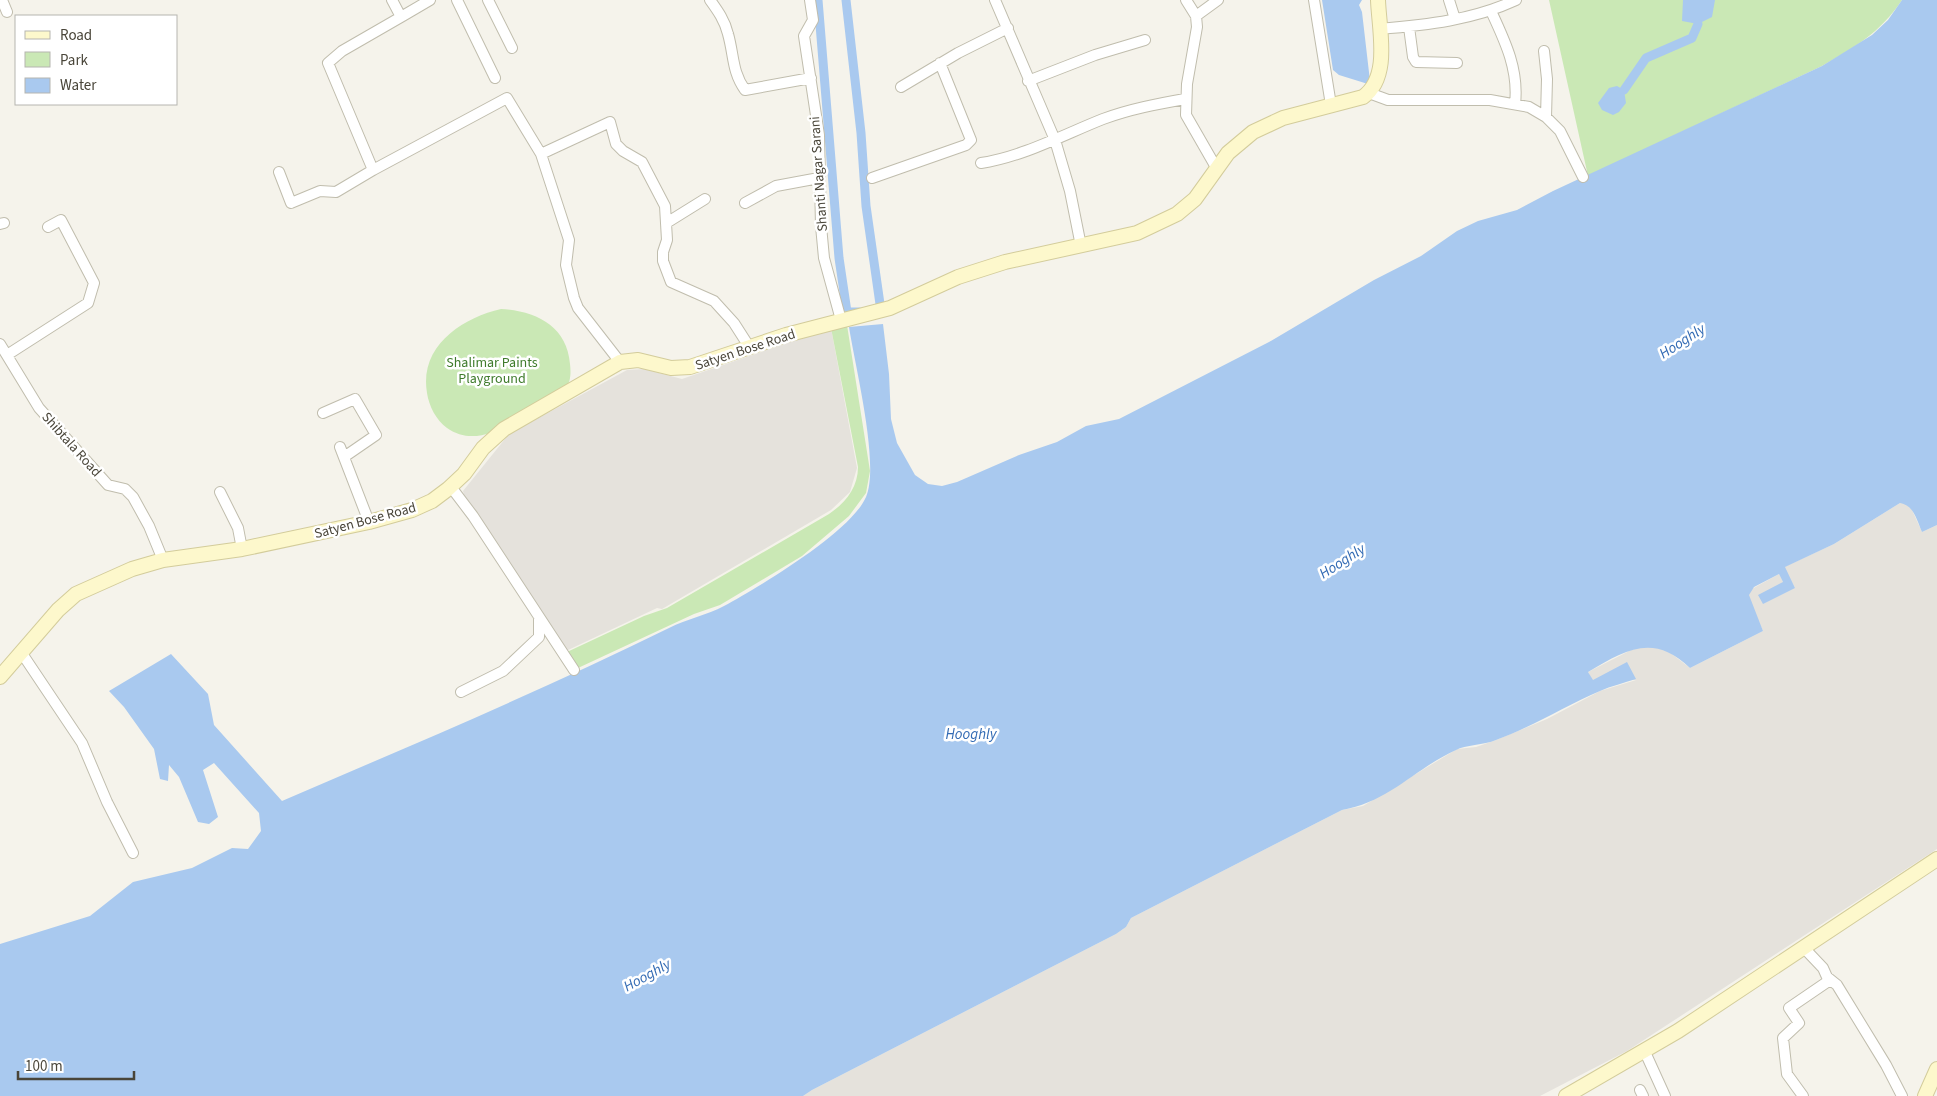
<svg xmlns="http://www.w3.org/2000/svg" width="1937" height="1096" font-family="'Source Sans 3',sans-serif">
	<rect width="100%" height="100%" fill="#f5f3eb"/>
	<path fill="#e5e2dc" d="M831,328l26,140 -7,24 -19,18 -169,99 -5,-1 -91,43 -102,-156 -1,-4 46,-57 118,-64 17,-1 38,10z
		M1900,503l6,1 6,6 10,22 15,-7v324l-310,202 -87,45h-737l9,-6 304,-156 10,-7 5,-9 211,-108 21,-4 94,-57 19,-2 20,-7 51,-21 53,-28 36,-11h-44l-4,-8 43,-22 14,-4 10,1 13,4 22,17 73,-37 -15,-33 2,-8 29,-16 4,8 12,6 -11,-21 50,-23z"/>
	<path fill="#cae8b5" d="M1549,0h353c-22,33 -47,47 -80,66l-234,110z
		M501,309c35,2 66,17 69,55 1,8 1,19 -5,25 -6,7 -18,12 -26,17 -26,16 -61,44 -92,22 -11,-8 -18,-22 -20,-35 -8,-47 35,-75 74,-84z
		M847,325l23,146 -4,22 -17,23 -47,40 -82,49 -26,9 -116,54 -11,-16 77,-36 23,-8 162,-94c16,-11 29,-26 29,-47l-27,-139z"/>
	<path fill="#a9c9ef" d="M1322,0h40l-3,5 3,7 8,69 -2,3 -29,-9 -6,-5z
		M1683,0h32l-3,17 -14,7 -16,-3z
		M1902,0h35v525l-15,7c-5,-11 -8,-27 -22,-29l-66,41 -49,23 10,21 -32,16 -5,-9 25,-13 -4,-8 -25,13 -5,8 14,36 -73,37c-36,-35 -64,-19 -102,4l5,8 34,-18 9,17c-12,4 -25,7 -36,12 -35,15 -68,36 -104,49 -12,5 -31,5 -40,10 -42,19 -67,52 -114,60l-211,108 -5,9 -10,7 -304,156 -9,6h-803v-152l90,-28 43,-34 59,-14 40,-20 16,1 13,-18 -2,-18 -45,-50 -11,7 15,47 -9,7 -11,-2 -19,-45 -10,-12 -1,16 -8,-2 -6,-30 -30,-42 -15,-16 62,-37 37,40 6,31 68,76c130,-56 261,-111 387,-173 18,-9 38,-13 55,-22 35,-19 127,-74 142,-109 14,-32 -11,-131 -17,-170l34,-3 6,50 2,45 6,24 18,32 13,9 14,2 15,-4 62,-27 38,-13 29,-16 33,-7 150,-77 105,-62 47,-24 36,-25 21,-10 39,-11 36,-19 269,-125 50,-31 16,-15z
		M1617,86l7,4 2,13 -7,9 -6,3 -11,-5 -4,-7 11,-15z"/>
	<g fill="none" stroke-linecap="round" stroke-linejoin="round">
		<path stroke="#a9c9ef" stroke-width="9" d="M818,0l21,258 8,54h12
			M846,0l15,133 5,73 15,105h-4
			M1624,90l22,-32 46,-20 6,-14"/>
		<defs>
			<path id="street" d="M2,0l5,12
				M392,0l9,17 -59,34 -14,12 45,107 134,-72 34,56 69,-32 6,22 7,7 19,11 23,44 2,34 -4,12v9l8,21 43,19 20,22 16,25
				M457,0l38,78
				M488,0l24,48
				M710,0c8,11 15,21 18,34 6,21 4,38 17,56l66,-12
				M810,0l3,20 -9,16 15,99 2,91 3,32 17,62
				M995,0l60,140 15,51 11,55
				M1186,0l10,16 1,11 -10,57 -1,31 31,54
				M1314,0l17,105
				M1449,0l6,19
				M1491,11c14,30 28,59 24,93
				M1196,16l22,-16
				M401,17l29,-17
				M1409,27l4,30 3,5 41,1
				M1379,29c48,-4 94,-9 137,-29
				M1544,51l3,28 -1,38
				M1028,81l67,-26 50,-15
				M901,87l57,-34 50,-25
				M1369,93l19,7h102l39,7 17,10 14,14 23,46
				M541,154l28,86 -3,25 8,33 4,10 42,54
				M981,163c41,-6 84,-29 122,-44 27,-10 54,-15 82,-20
				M279,172l12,31 29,-12 16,1 37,-22
				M872,178l94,-33 5,-5 -31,-77
				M745,203l31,-17 43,-8
				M668,222l37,-23
				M0,224l4,-1
				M0,344l39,64 69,77 17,4 8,8 16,29 14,34
				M7,355l81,-52 6,-20 -33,-63 -13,7
				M323,413l32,-14 21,36 -32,22
				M340,447l29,75
				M451,487l22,29 101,154
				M220,492l18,36 4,21
				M21,652l61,91 25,59 26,51
				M461,692l42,-21 36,-34v-20
				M1804,948l19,20 4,9 10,8 49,80 16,31
				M1645,1052l20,44
				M1640,1090l3,6
				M1803,1096l-16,-22 -4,-36 16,-15 -10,-15 41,-28"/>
			<path id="secondary" d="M0,677l58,-67 18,-16 56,-25 31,-9 79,-11 127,-27 43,-12 20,-9 16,-12 16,-15 19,-26 21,-19 116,-67 18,-2 33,8 19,-1 96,-32 104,-27 68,-31 47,-15 132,-29 40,-19 18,-15 33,-46 25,-21 30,-14 80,-21c28,-20 16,-67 15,-97
				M1566,1096l112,-65 259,-172
				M1925,1096l12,-27"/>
		</defs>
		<use href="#street" stroke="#c0bdad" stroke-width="12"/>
		<use href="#secondary" stroke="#d3cc9b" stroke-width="16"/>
		<use href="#street" stroke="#fff" stroke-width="10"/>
		<use href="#secondary" stroke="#fdf8cc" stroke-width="14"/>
	</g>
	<g text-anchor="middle" stroke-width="5" stroke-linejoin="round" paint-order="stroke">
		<g font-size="14" fill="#494539" stroke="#fff">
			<text transform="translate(818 174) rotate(-94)" y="5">Shanti Nagar Sarani</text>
			<text transform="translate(745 349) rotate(-18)" y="5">Satyen Bose Road</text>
			<text transform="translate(72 444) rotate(48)" y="5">Shibtala Road</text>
			<text transform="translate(365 520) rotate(-15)" y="5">Satyen Bose Road</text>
		</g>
		<g font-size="14" fill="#3f7b2c" stroke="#fff">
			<text x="492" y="367">Shalimar Paints<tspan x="492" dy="16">Playground</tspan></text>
		</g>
		<g font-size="15" font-style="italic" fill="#336bb4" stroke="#fff">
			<text transform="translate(1682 341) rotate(-33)" y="5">Hooghly</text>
			<text transform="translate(1342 561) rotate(-33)" y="5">Hooghly</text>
			<text x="971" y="739">Hooghly</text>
			<text transform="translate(647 975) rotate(-29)" y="5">Hooghly</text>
		</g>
	</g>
	<rect x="15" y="15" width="162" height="90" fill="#ffffff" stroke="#b6b5b0"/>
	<rect x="25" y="31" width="25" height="8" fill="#fdf8cc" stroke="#b6b5b0"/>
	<text x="60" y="40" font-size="15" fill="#494539">Road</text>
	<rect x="25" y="52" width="25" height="15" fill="#cae8b5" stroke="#b6b5b0"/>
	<text x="60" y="65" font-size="15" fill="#494539">Park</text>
	<rect x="25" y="78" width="25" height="15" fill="#a9c9ef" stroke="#b6b5b0"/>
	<text x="60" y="90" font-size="15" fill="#494539">Water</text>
	<path d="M18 1071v8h116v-8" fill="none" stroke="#494539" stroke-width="2.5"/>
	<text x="25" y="1071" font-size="15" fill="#494539" stroke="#ffffff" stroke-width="4" paint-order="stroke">100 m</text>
</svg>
